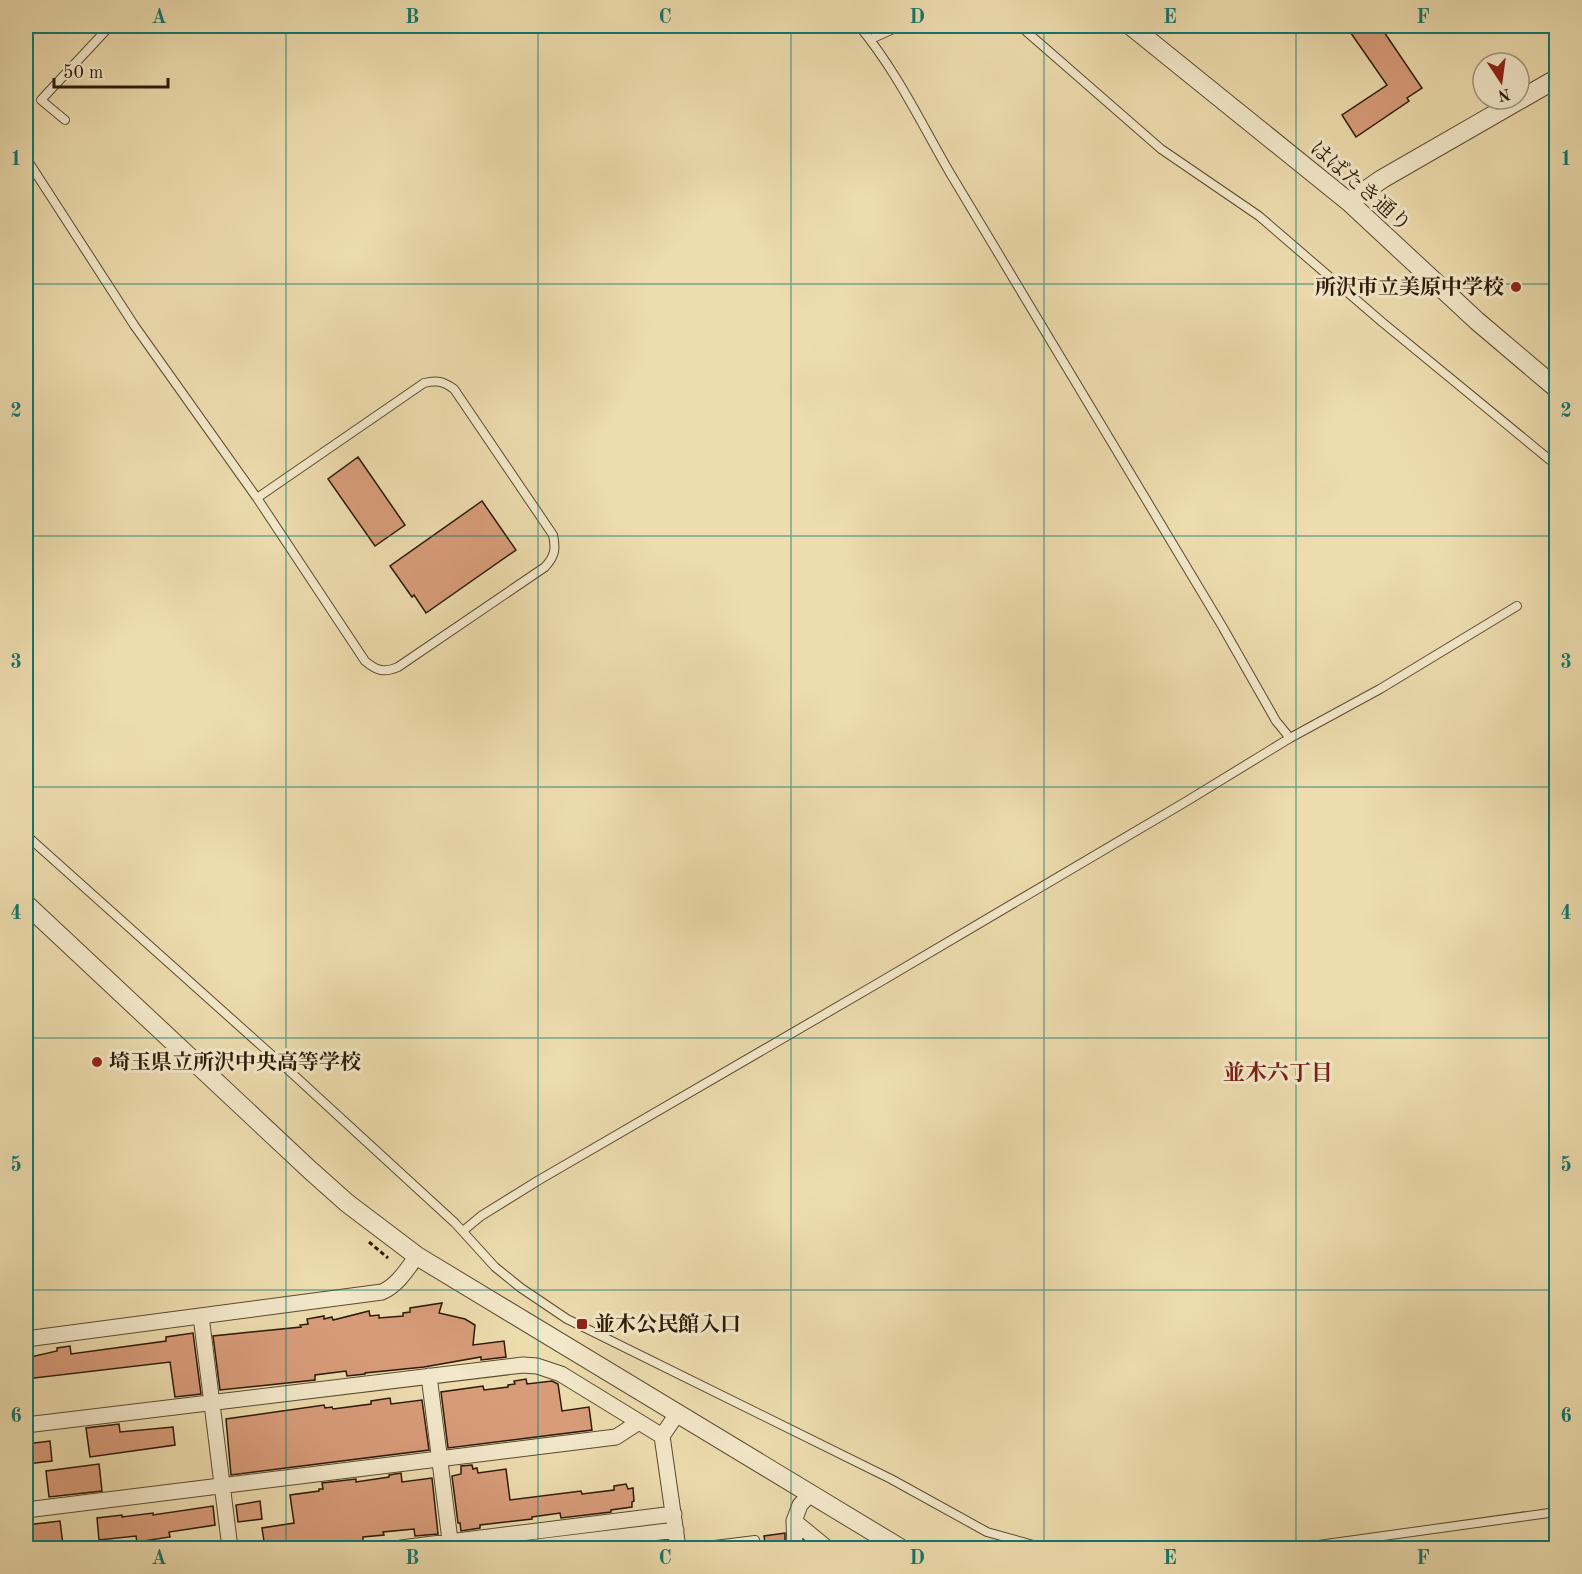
<svg xmlns="http://www.w3.org/2000/svg" width="1582" height="1574" font-family="'Old Standard TT','Noto Serif JP',serif">
	<rect width="100%" height="100%" fill="#eddcae"/>
	<filter id="stains"><feTurbulence type="fractalNoise" baseFrequency=".00333" numOctaves="4"/><feColorMatrix values="0 0 0 0 .2 0 0 0 0 .09 0 0 0 0 .02 0 0 0 .5 -.17"/></filter>
	<radialGradient id="worn" r=".72"><stop offset=".6" stop-color="#630" stop-opacity="0"/><stop offset="1" stop-color="#630" stop-opacity=".3"/></radialGradient>
	<path fill="#d89c7a" stroke="#2c1a05" stroke-width="1.5" d="M1346,26h34l42,62 -15,10 2,3 -53,36 -14,-22 45,-30z
		M358,457l47,68 -30,21 -47,-67z
		M482,501l34,49 -90,63 -12,-18 -2,2 -22,-31z
		M442,1303l-3,10 26,6 10,6 -2,20 31,-4 2,16 -25,3v-3l-57,10 -59,6v1l-18,2 -1,-5 -31,4v5l-95,10 -7,-54 88,-9 -1,-2 8,-1 -1,-5 17,-3v3l8,-2 1,3 36,-9 1,5 9,-1v3l24,-2v-3l7,-1v-4z
		M193,1333l8,61 -26,3 -5,-35 -144,17v-21l31,-7v-3l13,-2 1,8 95,-13v-4z
		M526,1379l1,5 25,-3 6,3 4,27 27,-4 3,23 -144,18 -7,-56 42,-6 1,4 24,-3v-2l7,-1 -1,-3z
		M390,1398l1,6 31,-4 7,50 -198,25 -5,-56 98,-14 1,3 7,-1 1,2 38,-5v-3z
		M119,1424l1,8 53,-5 2,18 -85,12 -4,-29z
		M50,1441l2,20 -25,3 -1,-20z
		M99,1464l3,27 -53,6 -3,-26z
		M472,1465l1,4 4,-1 1,5 28,-4 4,31 71,-9 1,3 32,-4v-4l12,-2 2,5 5,-1 1,13 -2,1v5l-21,3v2l-50,6 -1,-5 -28,4v2l-52,6v3l-19,3 -1,-8h-2l-6,-47 9,-2v-8z
		M401,1473l1,9 30,-4 6,56 -23,2 -1,-7 -31,3 1,3 -21,2v6l-45,4v-3l-30,4h-23l-3,-20 32,-5 -4,-28 29,-4v-2h4l-1,-6 34,-4v3l33,-5v-2z
		M260,1501l2,18 -24,3 -2,-17z
		M213,1506l2,19 -46,7 1,5 -33,5 -1,-6 -37,4 -2,-22 25,-3v2l31,-4v2z
		M60,1521l3,24 -37,3v-23z
		M785,1533v15h-19l-2,-12z"/>
	<g fill="none" stroke-linecap="round" stroke-linejoin="round">
		<defs>
			<path id="service" d="M859,26c37,44 62,97 91,147l272,453 54,95 14,17
				M1020,26l141,123 98,67 123,106 174,143
				M871,39l29,-13
				M65,120l-24,-20 69,-74
				M26,158l108,167 123,173 108,163c12,10 19,12 33,6l147,-100c10,-11 11,-18 8,-32l-99,-146c-11,-8 -17,-9 -30,-6l-167,115
				M26,835l258,231 171,157 40,44 26,21 46,31 324,160 96,53 57,16
				M463,1231l18,-15 58,-36 341,-198 307,-181 103,-63 90,-49 137,-83
				M690,1548l65,-8
				M1297,1548l259,-36"/>
			<path id="minor" d="M201,1316l29,232
				M26,1339l356,-47c16,-7 25,-23 35,-36
				M429,1376l22,172
				M677,1414l-15,22 16,112
				M26,1425l497,-60 14,1 24,8 101,62
				M810,1494l-10,11 -6,16 33,27
				M26,1510l590,-73 23,-15
				M794,1521l1,27
				M401,1548l273,-34
				M528,1548l148,-18"/>
			<path id="tertiary" d="M1131,26l218,176 128,119 79,67
				M1349,202l33,-23 174,-100
				M26,904l284,266 37,33 70,53 483,292"/>
		</defs>
		<use href="#service" stroke="#5c4a2f" stroke-width="10"/>
		<use href="#minor" stroke="#5c4a2f" stroke-width="17"/>
		<use href="#tertiary" stroke="#5c4a2f" stroke-width="20"/>
		<path stroke="#2c1a05" stroke-width="3" stroke-dasharray="4.5 3" stroke-linecap="butt" d="M369,1242l19,16"/>
		<use href="#service" stroke="#f3e8ca" stroke-width="8"/>
		<use href="#minor" stroke="#f3e8ca" stroke-width="15"/>
		<use href="#tertiary" stroke="#f3e8ca" stroke-width="18"/>
	</g>
	<path fill="none" stroke="#0f766e" stroke-width="1.5" stroke-opacity="0.55" d="M286,26v1522M538,26v1522M791,26v1522M1044,26v1522M1296,26v1522M26,284h1530M26,536h1530M26,787h1530M26,1038h1530M26,1290h1530"/>
	<g fill="#8f2418" stroke="#f3e8ca" stroke-width="2">
		<circle cx="1516" cy="287" r="6"/>
		<circle cx="97" cy="1062" r="6"/>
		<rect x="576" y="1318" width="12" height="12" rx="3"/>
	</g>
	<g text-anchor="middle" stroke-width="6" stroke-linejoin="round" paint-order="stroke">
		<g font-size="21" fill="#2c1a05" stroke="#f3e8ca">
			<text transform="translate(1361 186) rotate(41)" y="7">はばたき通り</text>
		</g>
		<g font-size="21" font-weight="bold" fill="#2c1a05" stroke="#f3e8ca" text-anchor="start">
			<text x="1504" y="294" text-anchor="end">所沢市立美原中学校</text>
			<text x="109" y="1069">埼玉県立所沢中央高等学校</text>
			<text x="594" y="1331">並木公民館入口</text>
		</g>
		<g font-size="22" font-weight="bold" fill="#7a1f14" stroke="#f3e8ca">
			<text x="1278" y="1080">並木六丁目</text>
		</g>
	</g>
	<rect width="1582" height="1574" fill="none" stroke="#eddcae" stroke-width="66"/>
	<g transform="translate(1501 81) rotate(167)"><circle r="28" fill="#f3e8ca" stroke="#a3967b" stroke-width="1.5"/>
	<path d="M0-4.5L10 22L0 15L-10 22Z" fill="#8f2418"/>
	<text y="-9" font-size="16" font-weight="bold" text-anchor="middle" fill="#2c1a05">N</text>
	</g>
	<path d="M54 78v9h114v-9" fill="none" stroke="#2c1a05" stroke-width="3"/>
	<text x="63" y="78" font-size="18" fill="#2c1a05" stroke="#f3e8ca" stroke-width="4.5" paint-order="stroke">50 m</text>
	<rect x="33" y="33" width="1516" height="1508" fill="none" stroke="#0f766e" stroke-width="2"/>
	<g font-size="20" text-anchor="middle" font-weight="bold" fill="#0f766e">
		<text x="159" y="23">A</text>
		<text x="412" y="23">B</text>
		<text x="665" y="23">C</text>
		<text x="917" y="23">D</text>
		<text x="1170" y="23">E</text>
		<text x="1423" y="23">F</text>
		<text x="16" y="165">1</text>
		<text x="1566" y="165">1</text>
		<text x="16" y="417">2</text>
		<text x="1566" y="417">2</text>
		<text x="16" y="668">3</text>
		<text x="1566" y="668">3</text>
		<text x="16" y="919">4</text>
		<text x="1566" y="919">4</text>
		<text x="16" y="1171">5</text>
		<text x="1566" y="1171">5</text>
		<text x="16" y="1422">6</text>
		<text x="1566" y="1422">6</text>
		<text x="159" y="1564">A</text>
		<text x="412" y="1564">B</text>
		<text x="665" y="1564">C</text>
		<text x="917" y="1564">D</text>
		<text x="1170" y="1564">E</text>
		<text x="1423" y="1564">F</text>
	</g>
	<rect width="100%" height="100%" filter="url(#stains)"/>
	<rect width="100%" height="100%" fill="url(#worn)"/>
</svg>
